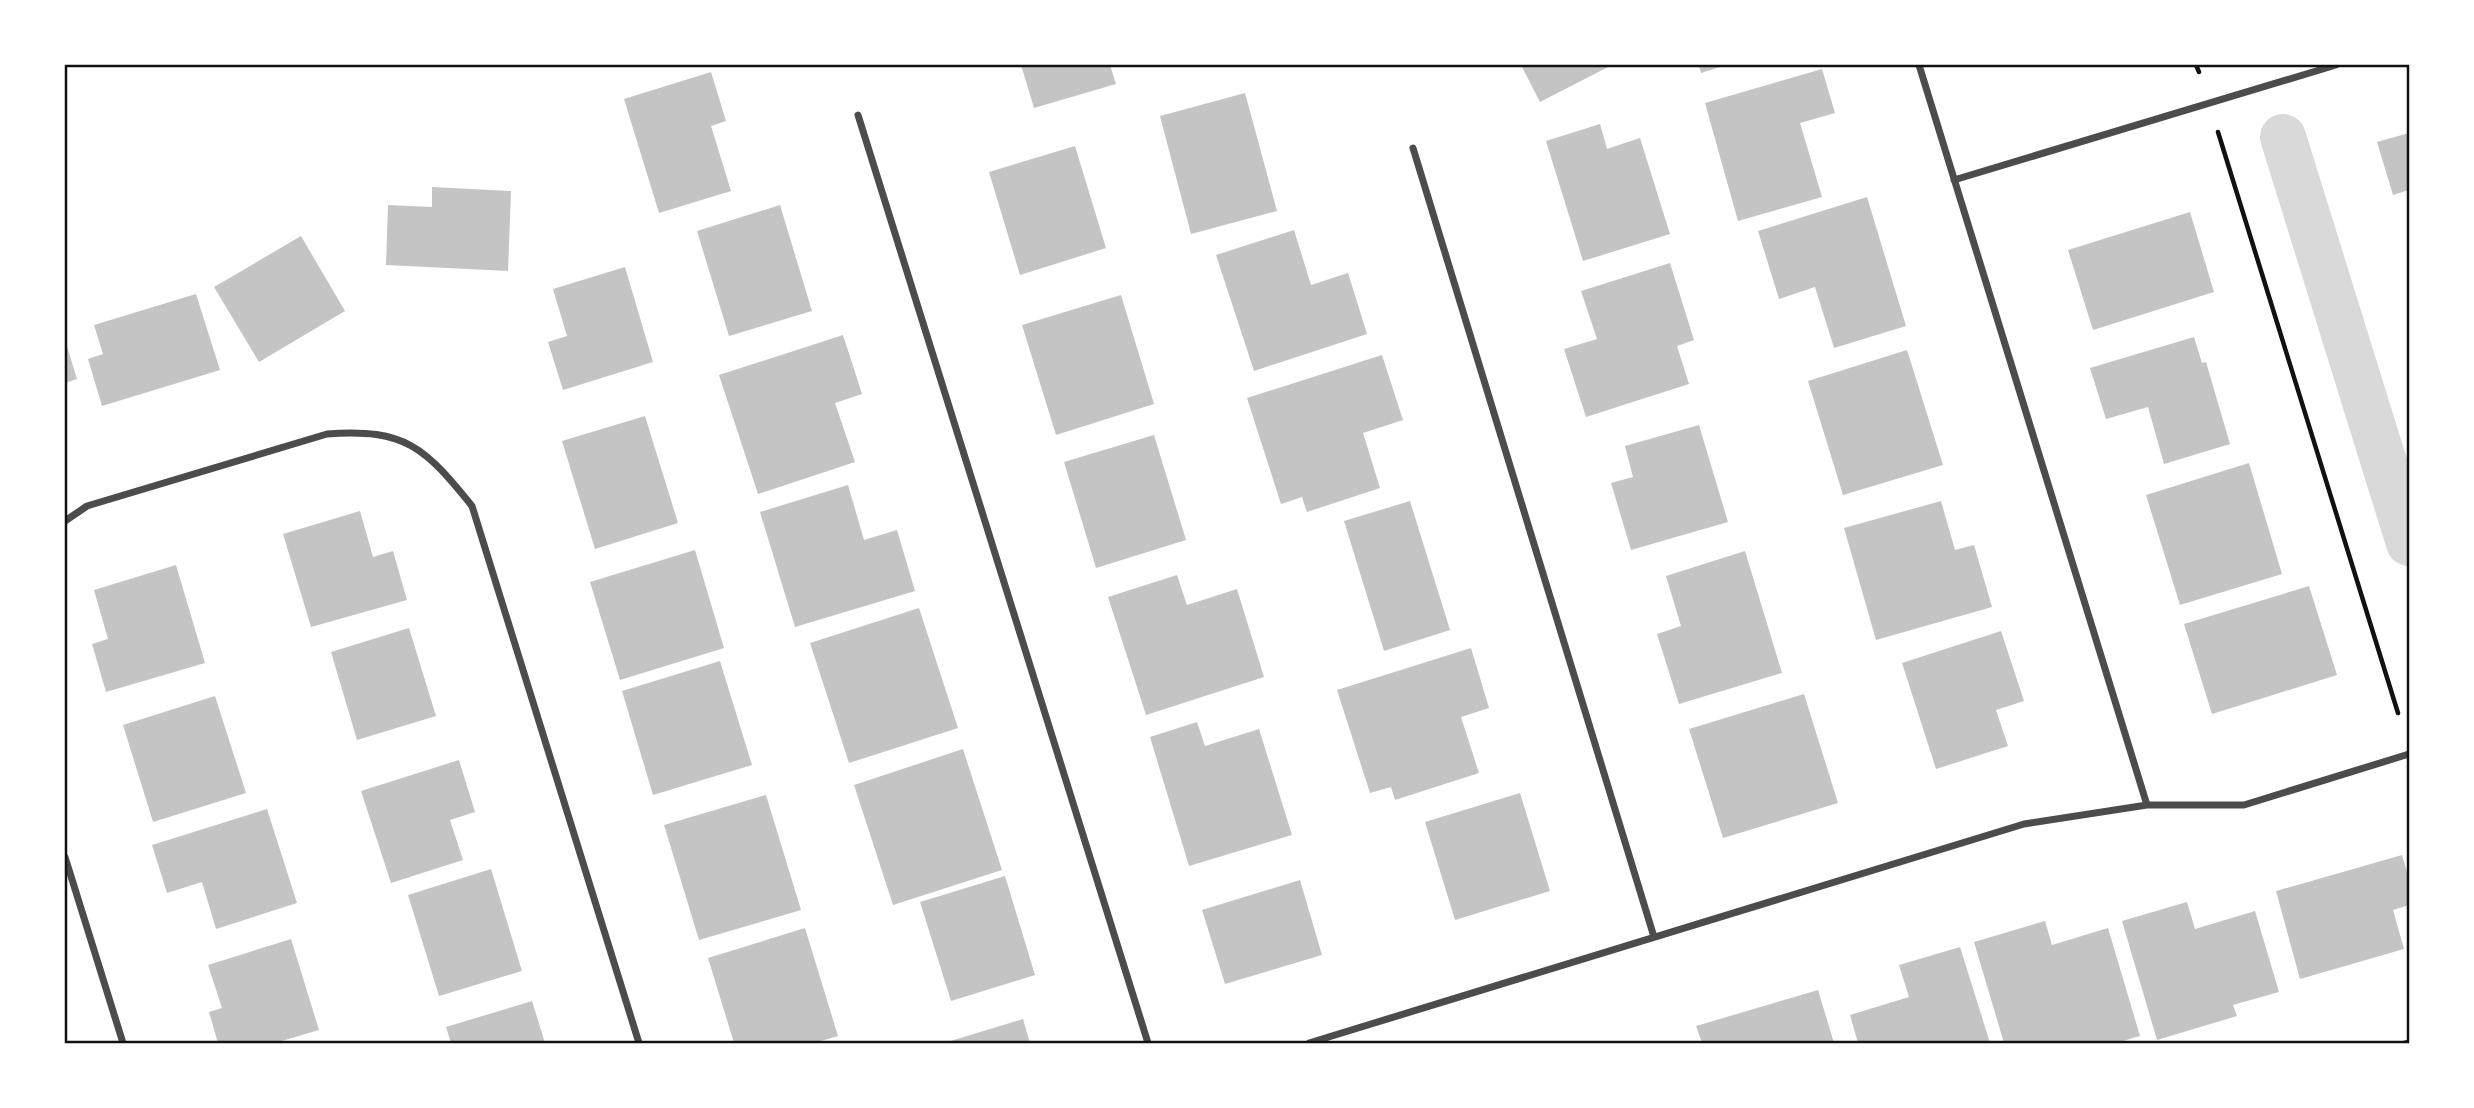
<svg xmlns="http://www.w3.org/2000/svg" width="2474" height="1108" font-family="'Source Sans 3',sans-serif">
	<rect width="100%" height="100%" fill="#fff"/>
	<g fill="none" stroke-linecap="round" stroke-linejoin="round">
		<path stroke="#d9d9d9" stroke-width="46" d="M2283,137l126,406"/>
	</g>
	<path fill="#c4c4c4" d="M1021,65h89l6,19 -82,24z
		M1521,65h91l-72,37z
		M1699,65h27l-25,8z
		M1822,69l13,44 -35,10 22,74 -84,24 -33,-118z
		M711,72l15,49 -15,5 20,65 -72,22 -35,-114z
		M1245,93l32,118 -86,23 -31,-118z
		M1600,124l7,25 33,-11 30,96 -87,27 -37,-120z
		M2409,133v57l-16,5 -16,-53z
		M1075,146l31,102 -86,27 -31,-103z
		M432,187l79,4 -3,80 -122,-6 2,-60 44,2z
		M1867,197l39,129 -72,22 -19,-61 -36,12 -21,-68z
		M780,205l32,106 -83,25 -32,-105z
		M2190,212l24,80 -121,38 -25,-80z
		M1294,230l17,55 37,-12 19,61 -113,37 -38,-116z
		M301,236l44,75 -86,51 -45,-75z
		M1670,263l24,77 -17,6 12,38 -103,33 -22,-68 33,-10 -16,-48z
		M625,267l28,95 -90,28 -15,-48 19,-6 -14,-47z
		M196,294l24,76 -118,36 -14,-47 15,-5 -9,-29z
		M1121,295l33,109 -98,31 -34,-110z
		M843,335l19,59 -27,9 20,59 -97,32 -39,-119z
		M2194,337l8,26 4,-1 24,82 -66,20 -16,-57 -42,12 -16,-51z
		M65,340l12,39 -12,4z
		M1907,350l36,115 -100,30 -35,-114z
		M1382,355l21,65 -40,13 17,55 -73,24 -5,-15 -21,7 -34,-106z
		M645,416l33,107 -83,26 -33,-108z
		M1699,425l29,97 -97,28 -20,-67 22,-6 -8,-31z
		M1154,435l32,105 -90,28 -32,-106z
		M2249,463l33,111 -102,31 -34,-110z
		M848,485l16,55 33,-10 18,61 -120,36 -35,-115z
		M1410,501l40,129 -66,21 -40,-130z
		M1941,501l14,49 19,-5 18,62 -116,33 -32,-112z
		M360,511l13,46 20,-6 14,49 -96,27 -28,-93z
		M695,550l29,98 -104,32 -30,-98z
		M1745,551l37,122 -103,31 -22,-70 24,-8 -15,-50z
		M176,565l29,98 -99,29 -14,-48 16,-5 -14,-49z
		M1177,575l10,30 50,-16 27,88 -118,38 -38,-118z
		M2309,586l28,89 -125,39 -28,-90z
		M919,608l39,120 -109,35 -39,-120z
		M409,628l27,88 -79,24 -26,-88z
		M2001,631l23,70 -28,9 12,36 -72,23 -34,-106z
		M1471,648l18,60 -28,9 18,56 -84,27 -4,-13 -21,6 -33,-103z
		M720,661l32,104 -99,30 -31,-104z
		M1804,694l34,109 -115,35 -34,-109z
		M215,696l31,97 -93,29 -30,-97z
		M1197,722l8,24 54,-17 33,106 -103,31 -39,-129z
		M963,749l39,121 -109,35 -39,-120z
		M459,760l16,52 -25,8 13,40 -72,23 -30,-92z
		M1520,793l30,98 -95,29 -30,-98z
		M766,795l35,115 -102,30 -35,-115z
		M267,809l30,94 -81,26 -14,-47 -35,11 -15,-48z
		M2402,855l7,24v26l-16,5 11,39 -104,30 -24,-88z
		M491,869l31,102 -83,25 -31,-101z
		M1005,876l30,99 -84,26 -31,-99z
		M1300,880l22,75 -97,29 -23,-74z
		M2187,902l8,27 60,-18 24,81 -46,13 4,11 -80,24 -35,-119z
		M2045,921l7,24 56,-17 32,108 -24,7h-112l-30,-101z
		M805,928l33,108 -24,7h-80l-26,-85z
		M291,939l28,91 -44,13h-57l-9,-31 13,-4 -14,-43z
		M1960,947l30,96h-132l-8,-28 59,-18 -10,-32z
		M1818,990l16,53h-132l-6,-17z
		M532,1001l13,42h-94l-5,-16z
		M1023,1019l7,24h-86z"/>
	<g fill="none" stroke-linecap="round" stroke-linejoin="round">
		<path stroke="#111" stroke-width="4.5" d="M2196,65l3,7
			M2218,132l180,581
			M2404,1043l5,-1"/>
		<path stroke="#4c4c4c" stroke-width="7" d="M1919,65l228,740
			M858,115l290,928
			M1413,148l241,789
			M1954,180l382,-115
			M65,521l22,-15 240,-72c79,-6 98,14 145,72l167,537
			M65,857l58,186
			M1309,1043l715,-219 123,-19h97l165,-51"/>
	</g>
	<rect width="2474" height="1108" fill="none" stroke="#ffffff" stroke-width="133"/>
	<rect x="66" y="66" width="2342" height="976" fill="none" stroke="#111" stroke-width="2.5"/>
</svg>
